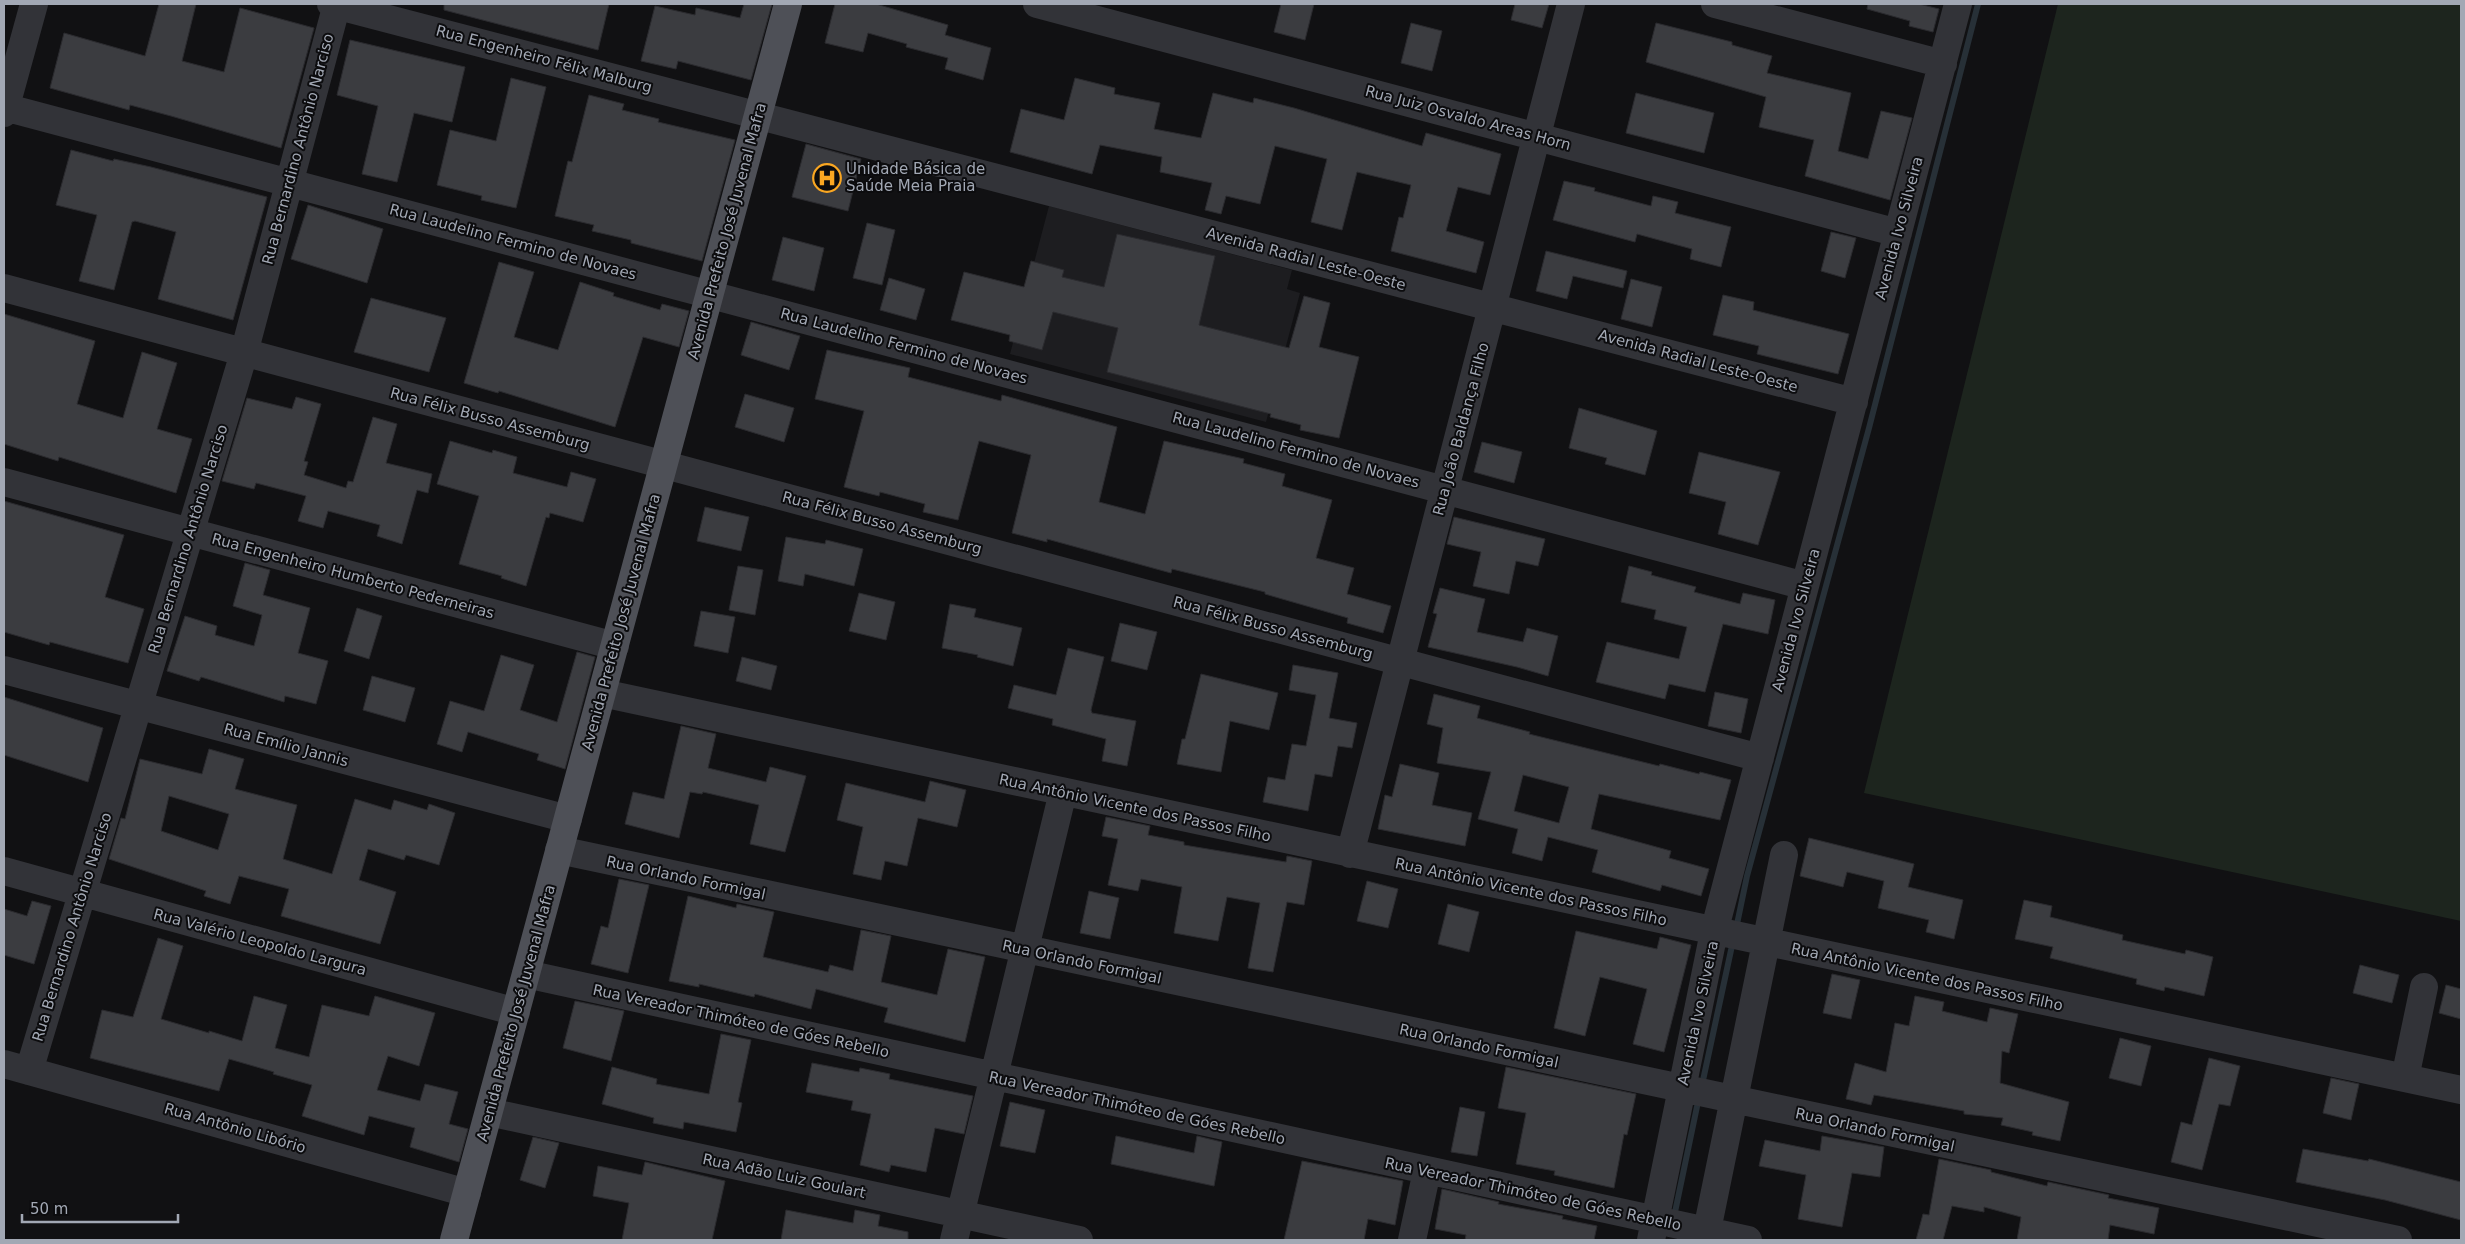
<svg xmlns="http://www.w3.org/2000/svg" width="2465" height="1244" font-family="'DejaVu Sans',sans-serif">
	<rect width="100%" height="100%" fill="#111113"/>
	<path fill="#1d1d20" d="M1049,206l243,64 -5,19 13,4 -34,129 -256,-68z"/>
	<path fill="#1d251e" d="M2058,4h403v917l-597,-128z"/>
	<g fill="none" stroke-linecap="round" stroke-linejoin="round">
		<path stroke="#273037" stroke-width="6" d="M1736,929l11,-53 122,-448 109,-424
			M1702,1085l31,-144
			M1674,1217l25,-120"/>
	</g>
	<path fill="#3b3c40" stroke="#2b2b2f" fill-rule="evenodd" d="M159,4h37l-14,57 42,11 16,-64 74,20 -33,120 -110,-32 -41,-11 -1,5 -79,-22 14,-55 81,23z
		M444,4h165l-11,46 -154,-40z
		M744,4h28l-21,76 -73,-19 -2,8 -35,-8 14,-55 40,9 1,-7 44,10z
		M835,4h41l72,21 -3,10 46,13 -8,32 -38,-11 3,-11 -42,-11 1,-3 -39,-11 -5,19 -38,-9z
		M1281,4h33l-9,36 -31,-8z
		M1515,4h34l-7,24 -31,-8z
		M1868,4h51l20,5 -6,23 -24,-6 1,-5 -43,-12z
		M1411,23l31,8 -10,40 -31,-8z
		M1656,23l76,19v3l40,11 -5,17 84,20 -13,58 30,8 13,-48 31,7 -22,82 -85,-24 9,-36 -55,-13 7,-30 -120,-35z
		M350,40l115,27 -13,55 -38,-9 -17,69 -35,-8 16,-68 -41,-11z
		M511,78l35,9 -30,121 -35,-8 1,-4 -45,-11 13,-55 46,11z
		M1075,78l40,10 -1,6 46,9 -6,26 47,9 12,-45 40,10 1,-5 40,10 128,38 4,-13 75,21 -11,41 -32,-8 -12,44 38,11 -8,31 -85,-22 8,-34 4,1 8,-33 -54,-13 -15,58 -31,-8 16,-63 -52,-13 -15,58 -34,-8 -5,18 -16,-4 7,-27 -52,-11 2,-15 -62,-12 -8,29 -82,-22 11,-43 43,11z
		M1636,93l78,20 -10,40 -78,-20z
		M589,95l35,9 -2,6 37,9 -1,3 77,18 -33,121 -71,-18v-3l-39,-9 2,-6 -39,-9 13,-55 4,1z
		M806,144l55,15 -13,52 -56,-14z
		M71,150l42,11 1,-2 37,8 116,30 -34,123 -75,-21 18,-67 -41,-11 -3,1 -18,68 -35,-9 18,-66 -41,-10z
		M1564,181l31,7 -1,3 57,15 2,-10 25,6 -3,11 56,14 -10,40 -31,-8 2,-10 -55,-15 -2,8 -82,-22z
		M308,205l75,24 -16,54 -76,-24z
		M867,223l28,7 -13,55 -29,-7z
		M1831,232l25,6 -11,40 -24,-7z
		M1117,234l98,22 -16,69 90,23 15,-52 26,7 -11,44 40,10 -20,81 -39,-8 1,-5 -31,-8 1,-3 -164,-42 11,-44 -65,-16 -11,38 -33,-9 1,-6 -59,-15 13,-48 60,15 7,-26 33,9 -2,7 42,10z
		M783,237l41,11 -10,43 -42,-11z
		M1546,251l81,20 -4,17 -50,-12 -6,23 -31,-8z
		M499,262l35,10 -20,65 44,13 22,-68 34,11 -1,3 47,14 2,-6 27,7 -10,36 -36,-10 -28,90 -116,-36 -1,2 -34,-10z
		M889,278l36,11 -9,31 -36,-10z
		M1631,279l31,8 -10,40 -31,-8z
		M1723,295l31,7 -1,8 96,24 -11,40 -81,-20 2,-8 -46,-11z
		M371,298l75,20 -17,54 -75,-20z
		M4,314l91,27 -18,63 46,14 19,-66 35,11 -20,66 35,10 -16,54 -117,-36 -1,4 -54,-17z
		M751,322l49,14 -11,34 -48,-15z
		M827,350l83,18 -2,9 93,24 1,-6 115,32 -18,75 46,12 19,-73 80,18 -1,4 42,11 -3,12 50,14 -16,58 38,10 -7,26 44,12 -8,27 -36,-10 1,-5 -83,-24v-2l-93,-23 -1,4 -124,-34v3l-35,-9 19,-78 -52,-14 -21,79 -35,-8 2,-8 -45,-12 -1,4 -35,-9 20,-76 -49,-12z
		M745,394l49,14 -10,34 -49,-15z
		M296,397l25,7 -17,57 4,1 -4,13 42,13 2,-7 5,1 20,-65 24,7 -11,39 46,11 -4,19 -11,-3 -15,54 -25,-8 3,-11 -52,-14 -5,17 -25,-7 8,-25 -50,-13 -2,6 -32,-8 25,-83 45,11z
		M1579,408l78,23 -12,44 -40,-11 2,-6 -38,-10z
		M450,441l42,12 1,-3 24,7 -4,16 54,14 4,-15 25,7 -13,43 -33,-9 -1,5 -3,-1 -20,69 -25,-8 1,-2 -43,-12 20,-68 -42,-12z
		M1482,442l40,10 -8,31 -40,-11z
		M1699,452l81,20 -22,73 -40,-11 8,-32 -37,-9z
		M4,501l120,34 -19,62 39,12 -16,54 -78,-21 -1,3 -45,-13z
		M705,507l44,10 -8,34 -44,-10z
		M1454,517l91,22 -7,27 -22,-5 -7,33 -36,-8 8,-34 -34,-8z
		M786,537l39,7 1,-4 37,9 -9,37 -49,-12 -2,12 -25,-5z
		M245,563l25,7 -7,25 47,13 -12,45 30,8 -12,43 -31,-8 -1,6 -83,-25 -2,4 -32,-10 18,-55 32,10 -2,9 39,11 8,-31 -29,-9z
		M738,566l25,4 -8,45 -26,-5z
		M1629,566l23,6 -1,3 45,12 -2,5 46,12 3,-11 32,7 -7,34 -45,-10 -18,68 -36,-8 -4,15 -69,-17 11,-40 72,17 8,-32 -33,-8 2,-9 -35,-8z
		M1440,588l45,11 -8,33 46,10 4,-14 31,8 -10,40 -31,-9 -89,-20 9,-33 -4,-1z
		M859,593l36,9 -9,38 -37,-9z
		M950,604l26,5 -2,8 48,11 -9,38 -36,-9 1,-2 -36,-7z
		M357,608l25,8 -13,43 -25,-8z
		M701,611l34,6 -7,36 -34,-7z
		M1120,623l37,9 -10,38 -36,-9z
		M1068,648l36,9 -13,53 1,3 44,8 -9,45 -25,-5 4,-22 -54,-14 1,-6 -45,-11 6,-23 42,10z
		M577,652l18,5 -30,112 -28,-9 2,-6 -71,-22 -6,20 -25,-8 13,-43 34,10 17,-56 33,10 -14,45 37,12z
		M742,657l35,9 -6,24 -35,-9z
		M1293,665l45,8 -9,45 28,5 -5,25 -14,-2 -6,31 -17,-3 -7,37 -45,-9 5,-25 17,3 7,-36 14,2 10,-51 -27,-5z
		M1201,674l77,19 -9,37 -39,-9 -9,51 -44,-8 5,-25h3z
		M372,676l43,12 -10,34 -42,-12z
		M1715,692l33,7 -7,34 -33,-7z
		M1434,694l46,12 -3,12 53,14 -1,2 130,32 1,-2 39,10 1,-2 31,8 -11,40 -121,-26 -8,35 80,22 -2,7 40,11 -8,27 -39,-11 -2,6 -68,-19 6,-22 -50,-13 -6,24 -30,-8 6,-24 -40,-10 13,-47 -54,-9 6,-35 -16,-4zM1523,775l46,12 -10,36 -45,-12z
		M4,697l99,31 -15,54 -84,-27z
		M681,726l35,8 -8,34 58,14 4,-15 36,9 -21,76 -35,-8 9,-39 -56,-13 -1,2 -12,-2 -11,46 -54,-14 8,-32 31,7z
		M209,749l35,10 -9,30 62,16 -14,54 49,15 23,-75 36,11 3,-10 33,10 2,-6 26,9 -16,52 -33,-10 -2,5 -36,-11 -9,31 37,12 -16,52 -99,-28 8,-27 -50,-13 -9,28 -26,-8 2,-5 -97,-32 12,-41 4,1 15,-60 62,15zM169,796l60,18 -11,36 -57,-19z
		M1400,764l39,9 -7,32 40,8 -7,33 -87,-17 7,-34 7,2z
		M930,781l36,9 -9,37 -39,-9 -11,48 -22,-5 -4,19 -28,-6 10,-47 -26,-7 9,-37 79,19z
		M1106,817l44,9 -2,9 36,7v3l102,17 1,-6 25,5 -8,44 -17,-3 -14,70 -25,-4 12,-65 -33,-6 -9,44 -44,-8 8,-46 -41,-8 -3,12 -30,-6 10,-46 -16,-3z
		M1809,838l105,26 -6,23 55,13 -9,39 -28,-7 3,-12 -51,-12 6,-27 -37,-9 -4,15 -43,-11z
		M619,879l30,6 -21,88 -37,-9 10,-38 7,2z
		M1367,881l31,8 -10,39 -31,-7z
		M1089,891l30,7 -9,41 -30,-6z
		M688,896l48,12 1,-4 37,8 -11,45 65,15 2,-7 23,6 8,-41 30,6 -10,46 56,13 11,-46 37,8 -20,85 -81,-20 4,-14 -72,-19 -5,20 -56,-15 -1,3 -55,-13v3l-30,-6z
		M2024,900l28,6 -2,11 73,18 -1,5 63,14 1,-4 27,7 -9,39 -39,-9 -1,4 -28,-7 1,-5 -87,-21 3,-11 -38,-8z
		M32,901l19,5 -17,58 -30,-9v-46l23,7z
		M1448,904l31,8 -10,40 -31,-8z
		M1576,931l81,18 3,-12 31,8 -27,107 -31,-8 14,-55 -47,-12 -15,59 -31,-8z
		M158,938l25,8 -22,73 48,14v-2l33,10 12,-45 33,9 -12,43 34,9 13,-52 47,11 6,-20 60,17 -16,53 -31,-10 -11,34 43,11 5,-17 33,8 -9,32 19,5 -9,33 -49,-15 5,-19 -46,-12 -5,19 -62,-19 10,-31 -39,-11 1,-2 -45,-13 -10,32 -129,-33 12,-48 31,7z
		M2360,965l39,10 -7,28 -39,-10z
		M1832,974l28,6 -9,39 -28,-6z
		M2446,985l15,4v30l-22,-6z
		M1915,996l29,6 -2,9 45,11 3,-14 28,6 -9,39 -7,-2 -2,32 69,19 -9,39 -28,-6 1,-3 -32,-7 2,-7 -39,-4v-3l-90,-16 -3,10 -25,-6 9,-36 31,9 9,-49 14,3z
		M575,1001l49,10 -13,50 -48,-13z
		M721,1034l30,6 -13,62 4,1 -6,29 -52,-10 -1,7 -30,-6 1,-5 -52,-14 10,-37 45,12 -1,5 53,10z
		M2120,1038l31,8 -10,40 -32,-8z
		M2209,1058l31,8 -10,40 -11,-2 -17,66 -31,-8 10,-40 11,3z
		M812,1063l47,9 1,-4 30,6 -1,5 84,17 -9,38 -29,-6 -9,44 -35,-7 -2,7 -29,-7 11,-51 -20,-4 2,-9 -47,-9z
		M1506,1067l130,27 -9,41 -3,-1 -10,54 -60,-13 1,-4 -39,-7 10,-51 -28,-5z
		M2331,1078l28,6 -8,36 -28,-7z
		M1010,1102l35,8 -10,43 -35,-7z
		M1460,1107l25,5 -8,44 -26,-4z
		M1116,1136l78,17 3,-17 25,6 -8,44 -103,-22z
		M1822,1136l62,11 -4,30 -28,-4 -10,54 -44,-8 8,-44 -47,-9 6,-26 55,11z
		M533,1137l26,6 -14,45 -25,-8z
		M2303,1149l65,12 1,-2 92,23v38l-76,-20 -89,-18z
		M1939,1159l52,11v2l56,14 1,-4 61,13 -1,3 51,10 -5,26 -44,-9 -2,15h-91l4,-23 -37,-10v5l-32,-6 -9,34h-27l7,-26 6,1z
		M1302,1161l101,20 -8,44 -27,-6 -4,21h-80z
		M645,1162l80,19 -13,59h-90l7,-37 -36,-7 5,-30 44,9z
		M1442,1189l57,13 -1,2 65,12 -1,3 35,7 -3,14h-129l1,-5 -31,-6z
		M786,1210l67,13 2,-13 25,5 -2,11 30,6v8h-127z"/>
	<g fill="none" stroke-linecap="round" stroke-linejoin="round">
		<path stroke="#323338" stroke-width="28" d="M331,4l1523,398
			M1037,4l861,229
			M1715,4l228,60
			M4,107l1801,479
			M4,113l30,-109
			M4,288l1756,470
			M4,482l611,164
			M4,670l564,149
			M602,693l1859,397
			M559,850l1839,390
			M1350,854l221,-850
			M4,871l512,141
			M526,974l1222,266
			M4,1064l463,129
			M29,1071l215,-718 93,-349
			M2405,1078l19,-91
			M489,1112l590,128
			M954,1240l109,-448
			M1412,1240l15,-69
			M1651,1240l63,-308 244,-928
			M1705,1240l79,-385"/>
		<path stroke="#4e5057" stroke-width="28" d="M454,1240l334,-1236"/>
	</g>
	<defs>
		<symbol id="hospital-ring" viewBox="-11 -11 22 22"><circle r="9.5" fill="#0c0c0e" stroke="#faa722" stroke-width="1.5"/><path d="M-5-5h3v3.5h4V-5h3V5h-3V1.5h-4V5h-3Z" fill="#faa722"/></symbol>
	</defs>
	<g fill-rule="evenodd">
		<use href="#hospital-ring" x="811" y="162" width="32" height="32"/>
	</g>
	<g text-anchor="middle" stroke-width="4" stroke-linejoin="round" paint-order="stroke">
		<g font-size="15" fill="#a2a8b4" stroke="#0c0c0e">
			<text transform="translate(544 59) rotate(15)" y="5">Rua Engenheiro Félix Malburg</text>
			<text transform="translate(1468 118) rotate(15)" y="5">Rua Juiz Osvaldo Areas Horn</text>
			<text transform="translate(298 149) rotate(-75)" y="5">Rua Bernardino Antônio Narciso</text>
			<text transform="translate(1899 228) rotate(-75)" y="5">Avenida Ivo Silveira</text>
			<text transform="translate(727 231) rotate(-75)" y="5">Avenida Prefeito José Juvenal Mafra</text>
			<text transform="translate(513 242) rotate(15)" y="5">Rua Laudelino Fermino de Novaes</text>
			<text transform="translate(1306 259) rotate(15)" y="5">Avenida Radial Leste-Oeste</text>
			<text transform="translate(904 346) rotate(15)" y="5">Rua Laudelino Fermino de Novaes</text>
			<text transform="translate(1698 361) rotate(15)" y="5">Avenida Radial Leste-Oeste</text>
			<text transform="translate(490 419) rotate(15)" y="5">Rua Félix Busso Assemburg</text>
			<text transform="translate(1461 429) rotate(-75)" y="5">Rua João Baldança Filho</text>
			<text transform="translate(1296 450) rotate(15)" y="5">Rua Laudelino Fermino de Novaes</text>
			<text transform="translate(882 523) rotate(15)" y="5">Rua Félix Busso Assemburg</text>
			<text transform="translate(188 539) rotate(-73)" y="5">Rua Bernardino Antônio Narciso</text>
			<text transform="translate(353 576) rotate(15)" y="5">Rua Engenheiro Humberto Pederneiras</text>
			<text transform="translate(1796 620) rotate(-75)" y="5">Avenida Ivo Silveira</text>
			<text transform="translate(621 622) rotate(-75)" y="5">Avenida Prefeito José Juvenal Mafra</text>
			<text transform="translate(1273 628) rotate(15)" y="5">Rua Félix Busso Assemburg</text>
			<text transform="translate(286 745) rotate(15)" y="5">Rua Emílio Jannis</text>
			<text transform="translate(1135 808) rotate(12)" y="5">Rua Antônio Vicente dos Passos Filho</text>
			<text transform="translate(686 878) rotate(12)" y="5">Rua Orlando Formigal</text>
			<text transform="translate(1531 892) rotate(12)" y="5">Rua Antônio Vicente dos Passos Filho</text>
			<text transform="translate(72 927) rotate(-73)" y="5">Rua Bernardino Antônio Narciso</text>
			<text transform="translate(260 942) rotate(15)" y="5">Rua Valério Leopoldo Largura</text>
			<text transform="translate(1082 962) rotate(12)" y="5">Rua Orlando Formigal</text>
			<text transform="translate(1927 977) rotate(12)" y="5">Rua Antônio Vicente dos Passos Filho</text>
			<text transform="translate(516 1013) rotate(-75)" y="5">Avenida Prefeito José Juvenal Mafra</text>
			<text transform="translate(1698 1013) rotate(-78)" y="5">Avenida Ivo Silveira</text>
			<text transform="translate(741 1021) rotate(12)" y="5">Rua Vereador Thimóteo de Góes Rebello</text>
			<text transform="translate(1479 1046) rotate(12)" y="5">Rua Orlando Formigal</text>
			<text transform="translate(1137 1108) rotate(12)" y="5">Rua Vereador Thimóteo de Góes Rebello</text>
			<text transform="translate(235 1128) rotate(16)" y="5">Rua Antônio Libório</text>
			<text transform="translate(1875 1130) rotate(12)" y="5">Rua Orlando Formigal</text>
			<text transform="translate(784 1176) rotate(12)" y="5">Rua Adão Luiz Goulart</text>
			<text transform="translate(1533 1194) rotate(12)" y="5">Rua Vereador Thimóteo de Góes Rebello</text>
		</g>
		<g font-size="15" fill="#a2a8b4" stroke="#0c0c0e" text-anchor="start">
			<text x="846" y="174">Unidade Básica de<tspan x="846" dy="17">Saúde Meia Praia</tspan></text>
		</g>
	</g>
	<rect width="2465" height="1244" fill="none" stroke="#a2a8b4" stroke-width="10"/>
	<path d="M22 1214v8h156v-8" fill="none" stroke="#a2a8b4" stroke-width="2.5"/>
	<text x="30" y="1214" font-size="15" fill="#a2a8b4" stroke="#0c0c0e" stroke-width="4" paint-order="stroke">50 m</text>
</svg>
